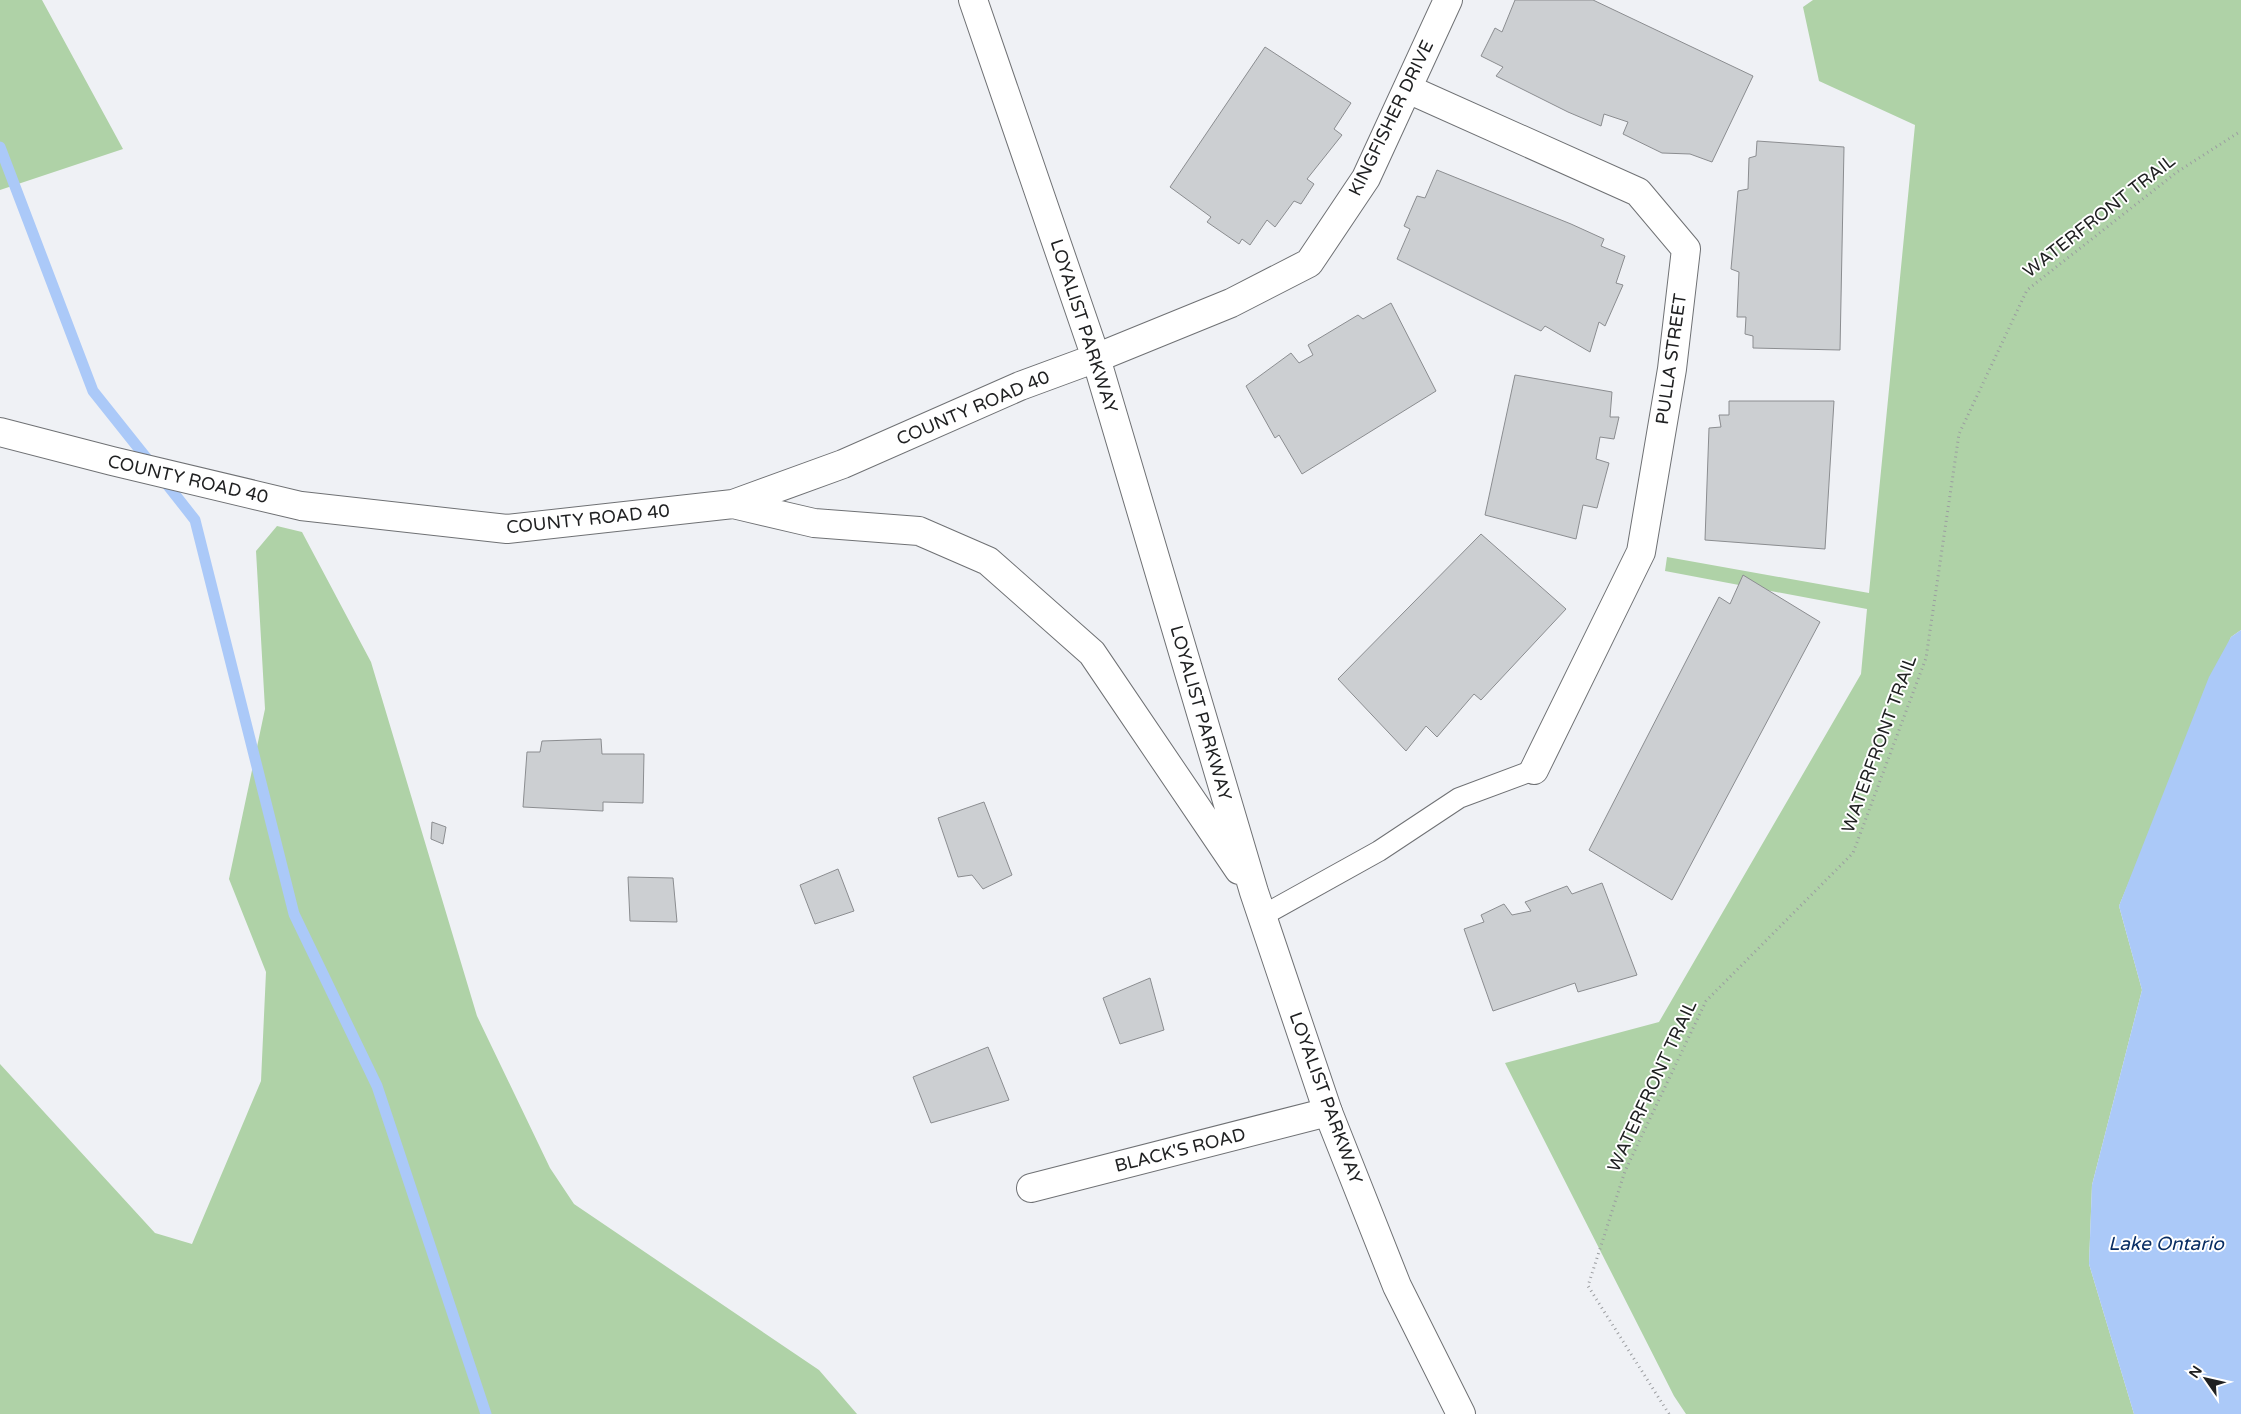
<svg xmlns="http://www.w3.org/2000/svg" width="2241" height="1414" font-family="'Varela Round',sans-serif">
	<rect width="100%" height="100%" fill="#eff1f5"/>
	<path fill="#afd2a7" d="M0,0h42l81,149 -123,41z
		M1813,0h428v630l-10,7 -112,269 23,84 -50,195 -3,79 45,150h-448l-12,-18 -169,-333 154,-41 202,-348 6,-65 -202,-38 2,-14 202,36 46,-468 -96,-44 -16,-74z
		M277,526l25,6 69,130 106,354 73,152 24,36 245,166 38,44h-857v-350l155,169 37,11 69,-163 5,-109 -37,-93 36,-170 -9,-158z"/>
	<path fill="#abc9f8" d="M2241,630v784h-107l-45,-150 3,-79 50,-195 -23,-84 90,-229 22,-40z"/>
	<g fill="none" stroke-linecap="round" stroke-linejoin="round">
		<path stroke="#abc9f8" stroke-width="11" d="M0,147l93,244 59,74
			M162,478l33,42 99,394 83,172 109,328"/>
	</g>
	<path fill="#cccfd2" stroke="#8b8d90" d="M1515,0h78l160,76 -41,86 -22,-8 -28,-1 -39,-19 5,-12 -24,-8 -3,12 -33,-14 -72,-36 7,-9 -22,-11 14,-28 7,4z
		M1265,47l86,56 -17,26 8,6 -35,44 7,5 -13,20 -7,-3 -19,26 -8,-7 -17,25 -8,-6 -3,5 -32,-22 4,-5 -41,-30z
		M1757,141l87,6 -4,203 -87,-2v-12l-8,-2 1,-17h-9l2,-45 -8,-3 7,-78 10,-2 1,-31 7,-2z
		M1437,170l134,54 33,15 -3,7 24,10 -9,27 7,2 -18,41 -6,-4 -9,30 -45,-26 -4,5 -144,-72 13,-30 -6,-3 13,-30 8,2z
		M1391,303l45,88 -134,83 -23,-39 -4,3 -29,-52 45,-33 8,10 14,-8 -5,-10 50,-30 5,4z
		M1515,375l97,17 -2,25h9l-5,22 -14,-2 -4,22 13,4 -12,45 -14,-3 -7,34 -91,-24z
		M1729,401h105l-9,148 -120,-9 4,-112 12,-1 -2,-12h10z
		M1481,534l85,75 -85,91 -7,-6 -37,43 -11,-11 -20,25 -68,-72z
		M1743,575l77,47 -148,278 -83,-50 130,-253 11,7z
		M601,739l1,15h42l-1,49 -40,-1v9l-80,-4 4,-55h13l2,-11z
		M984,802l28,73 -29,14 -11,-14 -14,2 -20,-59z
		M432,822l14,5 -3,17 -12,-5z
		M838,869l16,42 -39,13 -15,-39z
		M628,877l45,1 4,44 -47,-1z
		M1602,883l35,92 -59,17 -3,-9 -82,28 -29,-82 20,-7 -3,-7 23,-11 8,11 19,-4 -6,-9 42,-16 5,8z
		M1150,978l14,52 -44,14 -17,-46z
		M988,1047l21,53 -78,23 -18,-46z"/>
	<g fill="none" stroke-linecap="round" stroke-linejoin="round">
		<defs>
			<path id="lane" d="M1262,916l117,-65 80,-53 75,-28"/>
			<path id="street" d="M1408,89l230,103 48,57 -14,120 -31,183 -107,218
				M1096,358l135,-55 78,-40 57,-85 82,-178
				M1031,1188l297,-76"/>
			<path id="secondary" d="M973,0l123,358 158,534 74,220 69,174 64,128
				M0,432l112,29 189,45 206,23 226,-25 110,-40 177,-78 76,-28
				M733,504l81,19 105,8 69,30 104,92 147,217"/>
		</defs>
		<use href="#lane" stroke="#6f7174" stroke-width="22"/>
		<use href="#street" stroke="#6f7174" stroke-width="30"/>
		<use href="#secondary" stroke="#6f7174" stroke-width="30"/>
		<path stroke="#9b9da0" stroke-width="3" stroke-dasharray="1 4" stroke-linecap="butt" d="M1669,1414l-81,-128 37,-115 81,-170 147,-148 73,-195 33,-224 68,-144 150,-118 64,-41"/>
		<use href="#lane" stroke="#fff" stroke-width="20"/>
		<use href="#street" stroke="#fff" stroke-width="28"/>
		<use href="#secondary" stroke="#fff" stroke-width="28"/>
	</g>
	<g text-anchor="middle" stroke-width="4" stroke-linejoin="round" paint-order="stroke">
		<g font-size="18" fill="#202122" stroke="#fff">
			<text transform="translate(1391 118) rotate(-64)" y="6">KINGFISHER DRIVE</text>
			<text transform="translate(2099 216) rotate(-38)" y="6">WATERFRONT TRAIL</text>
			<text transform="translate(1084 326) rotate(72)" y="6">LOYALIST PARKWAY</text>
			<text transform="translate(1671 359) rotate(-82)" y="6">PULLA STREET</text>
			<text transform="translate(973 408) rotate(-23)" y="6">COUNTY ROAD 40</text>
			<text transform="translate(188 479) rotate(13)" y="6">COUNTY ROAD 40</text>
			<text transform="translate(588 519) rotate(-6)" y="6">COUNTY ROAD 40</text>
			<text transform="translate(1201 713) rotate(74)" y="6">LOYALIST PARKWAY</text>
			<text transform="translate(1879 744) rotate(-70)" y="6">WATERFRONT TRAIL</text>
			<text transform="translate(1652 1086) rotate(-65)" y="6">WATERFRONT TRAIL</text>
			<text transform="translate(1326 1098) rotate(70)" y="6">LOYALIST PARKWAY</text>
			<text transform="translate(1180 1150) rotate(-14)" y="6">BLACK'S ROAD</text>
		</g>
		<g font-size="19" font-style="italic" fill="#082d63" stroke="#fff">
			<text x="2166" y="1250">Lake Ontario</text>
		</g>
	</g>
	<g transform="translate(2206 1379) rotate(304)" stroke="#ffffff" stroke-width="4" paint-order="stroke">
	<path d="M0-4L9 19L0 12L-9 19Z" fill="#202122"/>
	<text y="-8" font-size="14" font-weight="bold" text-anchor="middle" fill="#202122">N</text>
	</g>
</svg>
